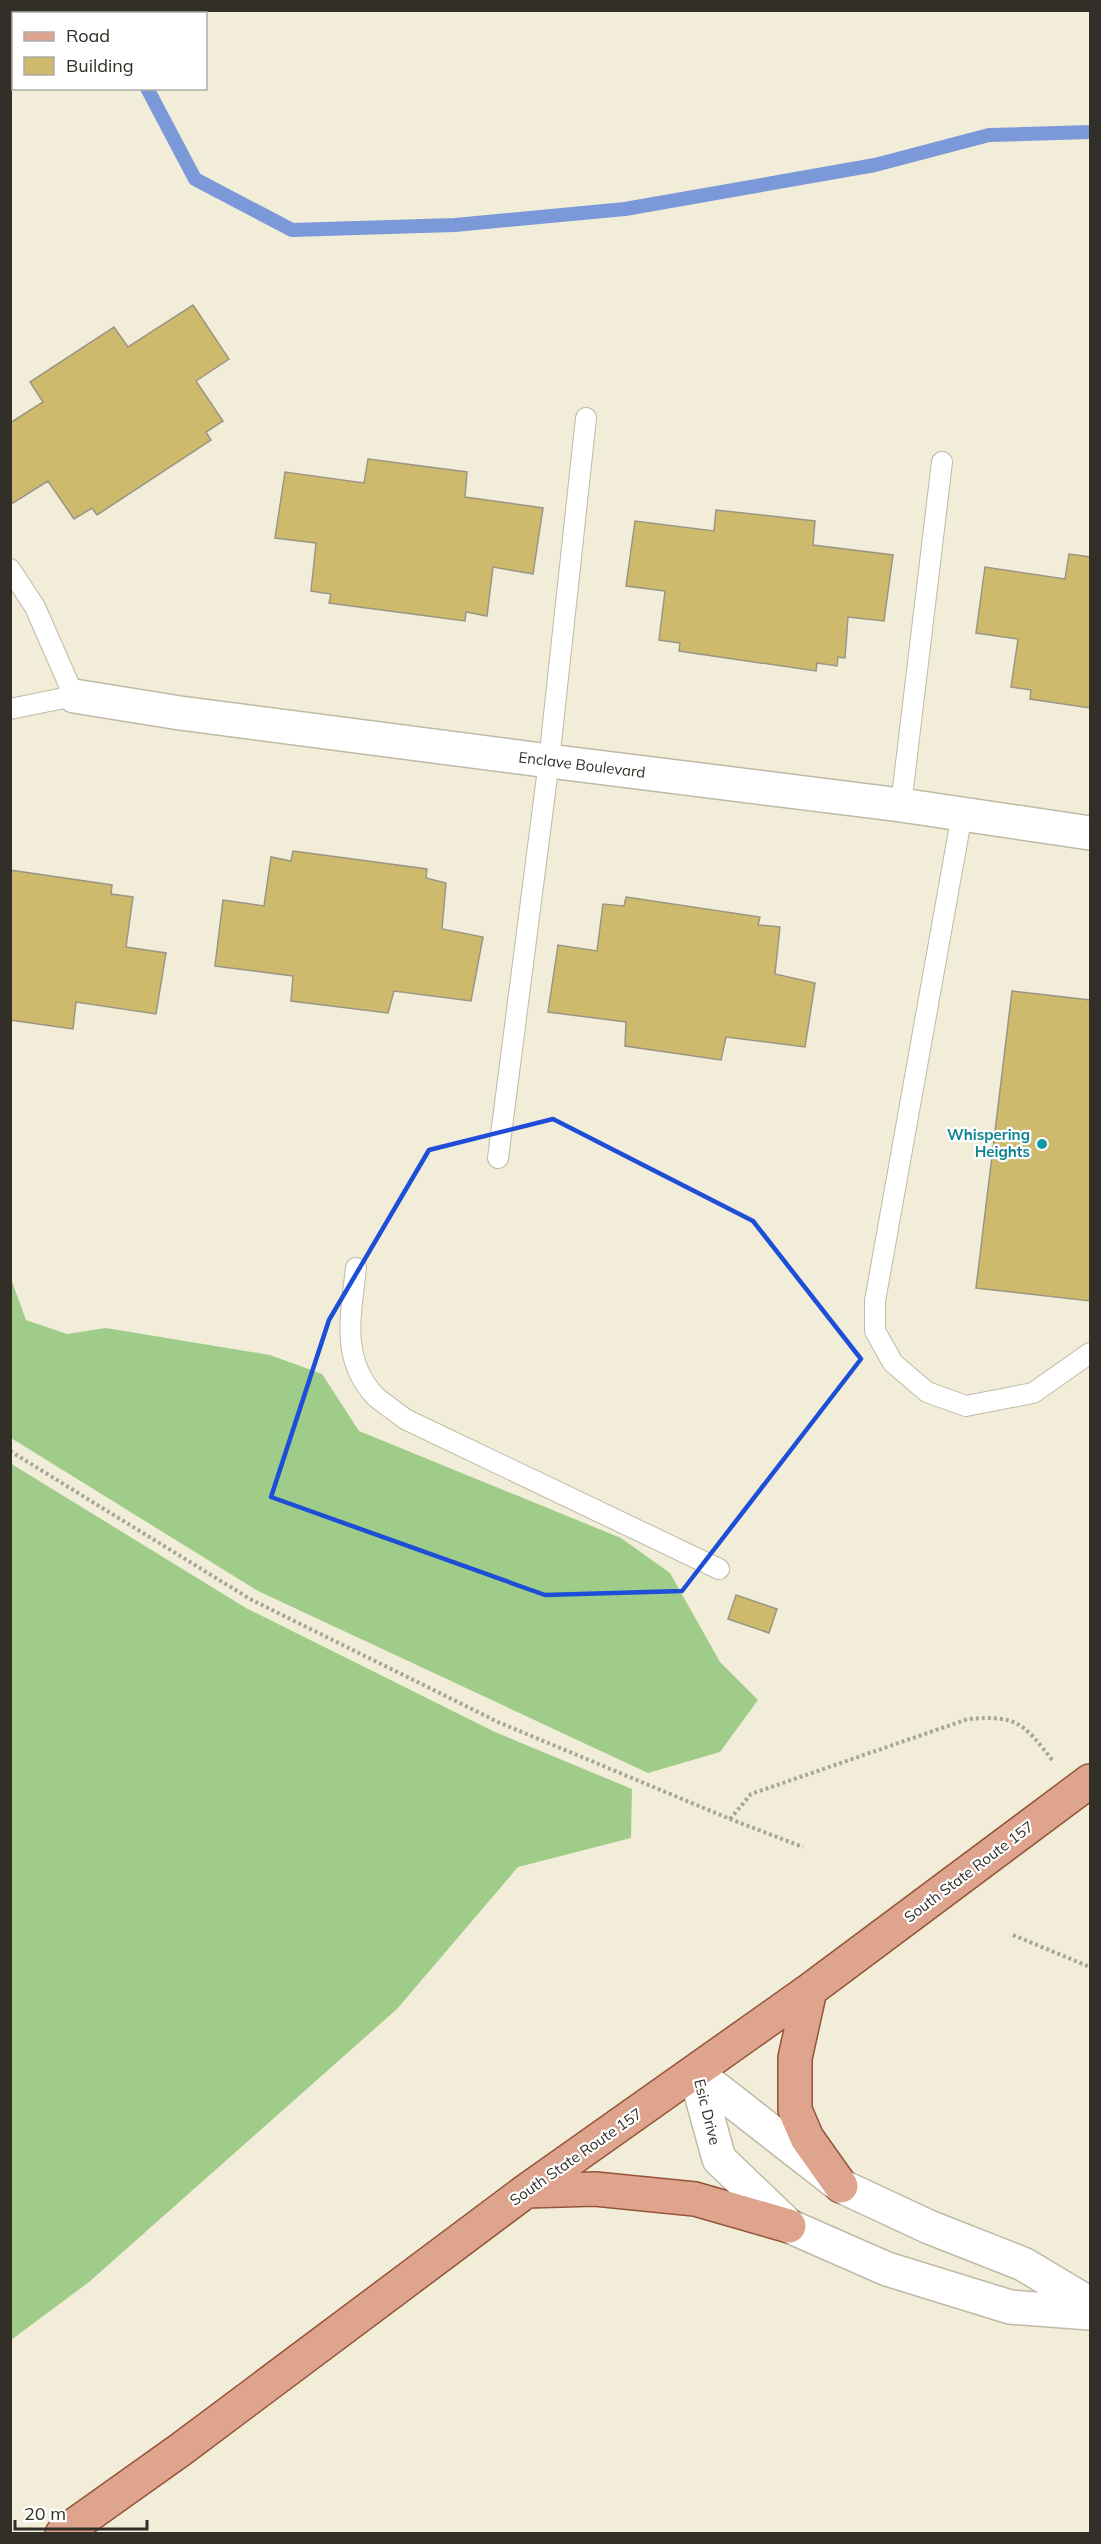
<svg xmlns="http://www.w3.org/2000/svg" width="1101" height="2544" font-family="Mulish,sans-serif">
	<rect width="100%" height="100%" fill="#f2edd8"/>
	<path fill="#a0cc8a" d="M11,1279l15,41 41,14 39,-6 164,27 52,19 37,57 262,107 49,35 50,89 38,38 -38,52 -72,21 -390,-182 -247,-153z
		M10,1463l236,145 249,124 137,57 -1,49 -113,29 -121,142 -308,273 -78,58z"/>
	<g fill="none" stroke-linecap="round" stroke-linejoin="round">
		<path stroke="#7b99d9" stroke-width="14" d="M111,10l1,4
			M147,88l48,91 97,51 163,-5 170,-16 250,-44 114,-30 101,-3"/>
	</g>
	<path fill="#ceba6d" stroke="#9b9683" stroke-width="1.5" d="M193,305l36,54 -33,22 27,40 -17,11 5,8 -114,75 -5,-7 -18,11 -26,-38 -35,22 -3,-4v-76l33,-21 -13,-20 84,-55 14,20z
		M368,459l99,13 -2,25 78,11 -10,66 -40,-7 -6,49 -21,-4 -1,9 -136,-18 2,-9 -20,-3 5,-48 -41,-5 10,-66 79,11z
		M716,510l99,11 -2,24 80,10 -9,66 -36,-4 -3,41 -7,-1 -1,9 -20,-3 -1,8 -137,-20 1,-8 -21,-3 6,-49 -39,-5 9,-65 79,10z
		M1069,554l21,3v151l-60,-9 1,-9 -20,-3 7,-48 -42,-6 9,-66 80,12z
		M293,851l134,18 -1,9 20,5 -4,46 41,8 -12,64 -77,-10 -6,22 -97,-12 2,-25 -78,-10 8,-66 41,6 7,-49 20,4z
		M10,870l102,15 -1,9 22,3 -7,50 40,6 -10,61 -80,-12 -3,27 -63,-9z
		M626,897l134,20 -2,8 22,2 -5,47 40,9 -10,64 -79,-10 -5,23 -96,-14 1,-24 -78,-10 10,-67 39,6 6,-47 21,2z
		M1012,991l78,9v301l-114,-13z
		M736,1595l41,14 -8,24 -41,-14z"/>
	<g fill="none" stroke-linecap="round" stroke-linejoin="round">
		<defs>
			<path id="service" d="M10,569l25,38 39,89 -64,13
				M901,805l41,-343
				M962,814l-87,487v30l18,32 34,29 39,14 67,-13 57,-40
				M498,1158l51,-397 37,-343
				M356,1268c-5,47 -16,90 19,128 9,8 20,15 30,23l314,150"/>
			<path id="minor" d="M74,696l106,17 369,48 352,44 189,28"/>
			<path id="tertiary" d="M695,2072l24,87 70,67 98,43 123,38 80,6
				M695,2072l146,114 88,41 94,37 67,40"/>
			<path id="primary" d="M810,1990l-15,68v52l12,28 34,48
				M526,2191l69,-2 100,10 94,27
				M62,2534l118,-84 346,-259 284,-201 280,-209"/>
		</defs>
		<use href="#service" stroke="#bfbaa6" stroke-width="22"/>
		<use href="#minor" stroke="#bfbaa6" stroke-width="36"/>
		<use href="#tertiary" stroke="#bfbaa6" stroke-width="36"/>
		<use href="#primary" stroke="#945439" stroke-width="36"/>
		<path stroke="#aaa696" stroke-width="4" stroke-dasharray="3 3" stroke-linecap="butt" d="M10,1451l240,148 248,123 232,97 73,28
			M730,1819l21,-25 217,-75c50,-4 55,4 85,42
			M1013,1935l77,32"/>
		<use href="#service" stroke="#fff" stroke-width="20"/>
		<use href="#minor" stroke="#fff" stroke-width="33"/>
		<use href="#tertiary" stroke="#fff" stroke-width="33"/>
		<use href="#primary" stroke="#dfa48e" stroke-width="33"/>
	</g>
	<path fill="none" stroke="#1d4ed8" stroke-width="4.5" stroke-linejoin="round" d="M553,1119l200,102 108,138 -179,232 -137,4 -274,-98 58,-177 100,-170z"/>
	<circle fill="#0f9aa8" stroke="#fff" stroke-width="2" cx="1042" cy="1144" r="6"/>
	<g text-anchor="middle" stroke-width="4.5" stroke-linejoin="round" paint-order="stroke">
		<g font-size="15" fill="#312f27" stroke="#fff">
			<text transform="translate(582 765) rotate(7)" y="5">Enclave Boulevard</text>
			<text transform="translate(969 1872) rotate(-37)" y="5">South State Route 157</text>
			<text transform="translate(707 2112) rotate(76)" y="5">Esic Drive</text>
			<text transform="translate(576 2157) rotate(-35)" y="5">South State Route 157</text>
		</g>
		<g font-size="15" font-weight="bold" fill="#0d838f" stroke="#fff" text-anchor="end">
			<text x="1030" y="1140">Whispering<tspan x="1030" dy="17">Heights</tspan></text>
		</g>
	</g>
	<rect width="1101" height="2544" fill="none" stroke="#312f27" stroke-width="24"/>
	<rect x="12" y="12" width="195" height="78" fill="#ffffff" stroke="#adaca9" stroke-width="1.5"/>
	<rect x="24" y="32" width="30" height="9" fill="#dfa48e" stroke="#adaca9" stroke-width="1.5"/>
	<text x="66" y="42" font-size="18" fill="#312f27">Road</text>
	<rect x="24" y="57" width="30" height="18" fill="#ceba6d" stroke="#adaca9" stroke-width="1.5"/>
	<text x="66" y="72" font-size="18" fill="#312f27">Building</text>
	<path d="M15 2520v9h132v-9" fill="none" stroke="#312f27" stroke-width="3"/>
	<text x="24" y="2520" font-size="18" fill="#312f27" stroke="#ffffff" stroke-width="4.5" paint-order="stroke">20 m</text>
</svg>
